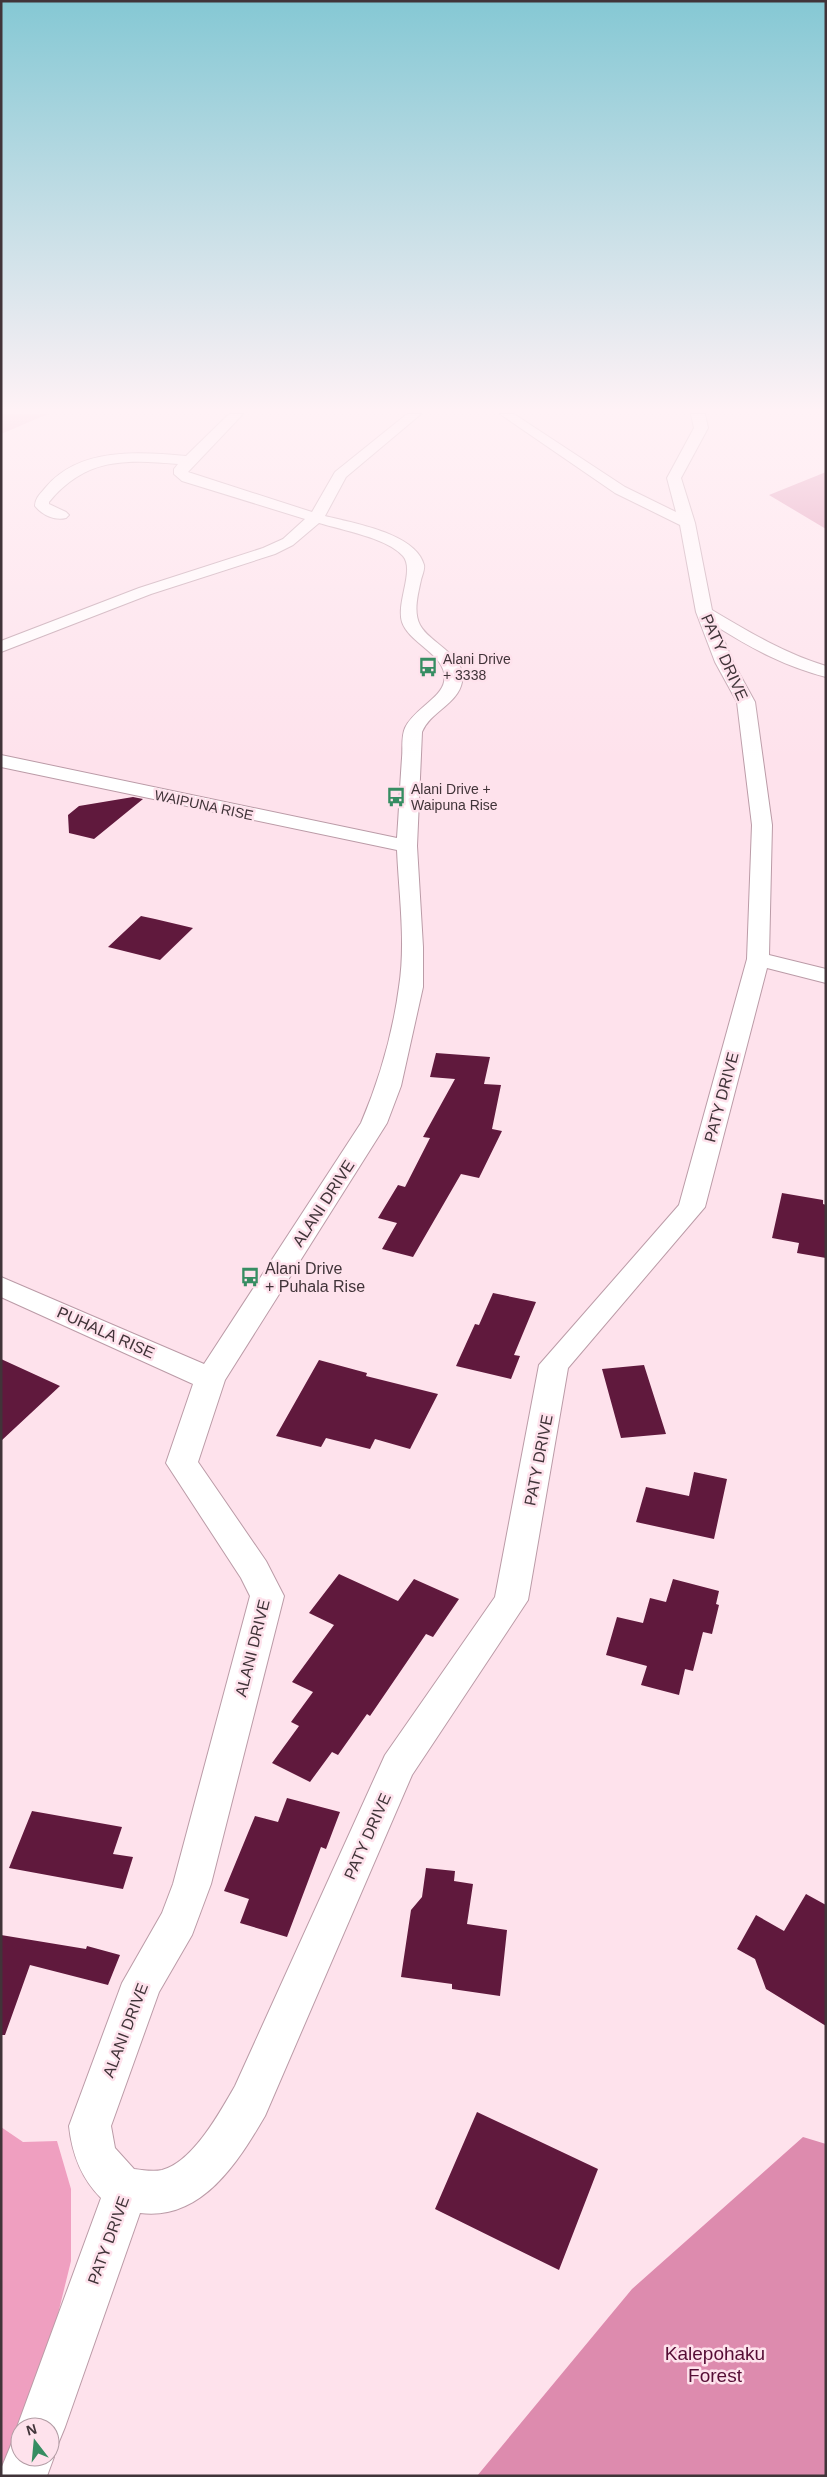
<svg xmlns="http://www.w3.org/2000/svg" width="827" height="2477" font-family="Arial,sans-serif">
	<rect width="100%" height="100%" fill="#fee2ec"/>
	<path fill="#ef9fc0" d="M1,414h47l-47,20z
		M1,2127l22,15 34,-1 14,48v72l-24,98 -46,113z"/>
	<path fill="#dd8bae" d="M826,472v57l-57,-34z
		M803,2137l23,7v332h-349l155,-187z"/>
	<path fill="#60193d" d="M133,797l10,2 -49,40 -25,-6 -1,-18 11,-9z
		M141,916l14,3 38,9 -33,32 -52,-13z
		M436,1053l54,4 -6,27 17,1 -9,44 10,2 -23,47 -18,-4 -48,83 -31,-8 15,-26 -19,-5 20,-33 7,2 25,-49 -7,-1 32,-58 -25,-2z
		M782,1193l41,7v4l3,1v53l-29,-5 2,-10 -27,-5z
		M493,1293l43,9 -22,53 6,1 -9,23 -55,-13 19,-42 4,1z
		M1,1359l59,27 -59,55z
		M319,1360l48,13 -1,3 72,18 -28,55 -35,-10 -5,10 -44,-11 -5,9 -45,-11z
		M644,1365l22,69 -45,4 -19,-69z
		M694,1472l33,7 -13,60 -78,-17 10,-35 43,9z
		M339,1574l59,27 16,-22 45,20 -26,38 -7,-3 -56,82 -3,-2 -29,41 -6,-3 -22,30 -38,-19 27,-37 -8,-4 22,-30 -21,-10 42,-57 -25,-12z
		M673,1579l46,12 -3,13 3,1 -7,29 -9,-2 -10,39 -8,-2 -6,26 -38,-10 6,-19 -41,-11 11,-38 26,6 7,-25 16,4z
		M287,1798l53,14 -14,37 -5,-2 -34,90 -47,-14 9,-24 -25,-8 31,-75 23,6z
		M32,1811l90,16 -9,27 20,3 -10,32 -114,-21z
		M426,1868l29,3 -1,10 19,3 -6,40 40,6 -7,66 -48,-7v-5l-51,-7 10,-67 11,-13z
		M806,1894l20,11v121l-60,-37 -11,-30 -18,-10 19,-34 28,16z
		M1,1935l85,14 1,-3 33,9 -12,30 -78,-20 -25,70h-4z
		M477,2112l121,57 -39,101 -124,-61z"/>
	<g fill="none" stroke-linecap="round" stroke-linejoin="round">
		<defs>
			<path id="minor" d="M229,414h14l-55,58 124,40 23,-40 72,-58h14l-75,63 -21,39c27,7 91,17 99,49 1,4 -2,11 -3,15 -3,14 -8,32 -1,45 10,19 47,30 42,57 -4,22 -32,30 -40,50l-5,114 6,101v40l-22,99 -14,37 -162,257 -27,82 68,99 18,35 -73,288 -19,51 -33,57 -48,134 4,22 19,21c9,1 19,3 28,1 31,-8 58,-58 73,-84l150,-331 110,-158 44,-232 140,-160 68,-246 5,-134 -15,-123 -22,-40 -19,-50 -16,-87 -65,-32 -115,-79h14l111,73 51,25 -9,-34 27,-50 -3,-14h14l3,14 -27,50 14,45 17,87c37,22 72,43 114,56v11c-40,-10 -73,-28 -107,-49l14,34 22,40 17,123 -3,130 57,14v14l-59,-15 -62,239 -137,161 -40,232 -116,175 -147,341c-27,46 -63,105 -125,97l-75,214 -7,17 -8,3 4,10 -7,19h-46v-7l12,-29 7,-3v20h30v-30h-30v7l-3,-7 84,-229c-20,-20 -29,-44 -32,-72l53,-143 40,-70 11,-29 77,-288 -9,-18 -75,-115 27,-79 -192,-87v-20l203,87 157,-241c18,-42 32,-91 38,-136 7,-44 0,-92 -2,-137l-396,-83v-12l396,83c2,-27 3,-53 5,-80 1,-9 -1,-21 3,-30 8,-18 36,-30 39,-46 6,-26 -35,-38 -42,-60 -6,-20 13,-52 1,-66 -16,-18 -61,-26 -84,-33l-26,22 -18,9 -124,40 -150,58v-11l138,-53 124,-40 20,-9 22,-20 -123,-38 -8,-7v-5l4,-5c-53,-5 -93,-6 -129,38v2l17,8 3,3 -3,3c-11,3 -24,-3 -31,-12 0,-8 6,-13 11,-19 34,-40 93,-35 140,-31z"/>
		</defs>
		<use href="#minor" stroke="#bb9ba7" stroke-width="2"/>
		<use href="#minor" fill="#fff" fill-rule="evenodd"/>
	</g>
	<linearGradient id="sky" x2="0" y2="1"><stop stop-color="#85c8d4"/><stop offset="0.54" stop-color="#fff2f6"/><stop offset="1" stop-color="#fff2f6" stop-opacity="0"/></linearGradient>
	<rect width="827" height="760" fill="url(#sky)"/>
	<defs>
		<symbol id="bus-bare" viewBox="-9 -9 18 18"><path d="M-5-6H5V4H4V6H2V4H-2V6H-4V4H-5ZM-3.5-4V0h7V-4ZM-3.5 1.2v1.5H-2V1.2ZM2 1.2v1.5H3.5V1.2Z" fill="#368d62" stroke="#fee2ec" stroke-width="2.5" paint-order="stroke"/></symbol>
	</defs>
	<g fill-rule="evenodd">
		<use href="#bus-bare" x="414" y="653" width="28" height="28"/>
		<use href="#bus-bare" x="382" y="783" width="28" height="28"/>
		<use href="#bus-bare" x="236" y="1263" width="28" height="28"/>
	</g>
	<g text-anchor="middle" stroke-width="5" stroke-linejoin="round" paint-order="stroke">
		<g font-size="14" fill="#413439" stroke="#fee2ec" text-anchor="start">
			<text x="443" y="664">Alani Drive<tspan x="443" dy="16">+ 3338</tspan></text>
			<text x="411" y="794">Alani Drive +<tspan x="411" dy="16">Waipuna Rise</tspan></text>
		</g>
		<g font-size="14" fill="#413439" stroke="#fee2ec">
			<text transform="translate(204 805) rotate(12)" y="5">WAIPUNA RISE</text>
		</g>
		<g font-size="16" fill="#413439" stroke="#fee2ec">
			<text transform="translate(725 657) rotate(66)" y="6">PATY DRIVE</text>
			<text transform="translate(721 1097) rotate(-75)" y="6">PATY DRIVE</text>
			<text transform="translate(323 1203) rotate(-57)" y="6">ALANI DRIVE</text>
			<text transform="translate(106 1332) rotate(24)" y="6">PUHALA RISE</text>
			<text transform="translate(538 1460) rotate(-79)" y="6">PATY DRIVE</text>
			<text transform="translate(252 1648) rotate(-76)" y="6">ALANI DRIVE</text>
			<text transform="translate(367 1836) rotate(-66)" y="6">PATY DRIVE</text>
			<text transform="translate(125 2030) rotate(-69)" y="6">ALANI DRIVE</text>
			<text transform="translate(108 2240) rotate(-70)" y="6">PATY DRIVE</text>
		</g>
		<g font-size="16" fill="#413439" stroke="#fee2ec" text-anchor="start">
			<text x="265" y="1274">Alani Drive<tspan x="265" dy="18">+ Puhala Rise</tspan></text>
		</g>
		<g font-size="19" fill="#560d35" stroke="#fee2ec">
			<text x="715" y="2360">Kalepohaku<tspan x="715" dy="22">Forest</tspan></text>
		</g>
	</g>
	<rect width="827" height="2477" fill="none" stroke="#413439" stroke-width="5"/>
	<g transform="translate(35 2442) rotate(344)"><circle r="24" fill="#fee2ec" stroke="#b29ca4"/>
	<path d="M0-4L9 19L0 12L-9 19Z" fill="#368d62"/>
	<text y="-8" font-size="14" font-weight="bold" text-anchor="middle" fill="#413439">N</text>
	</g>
</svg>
